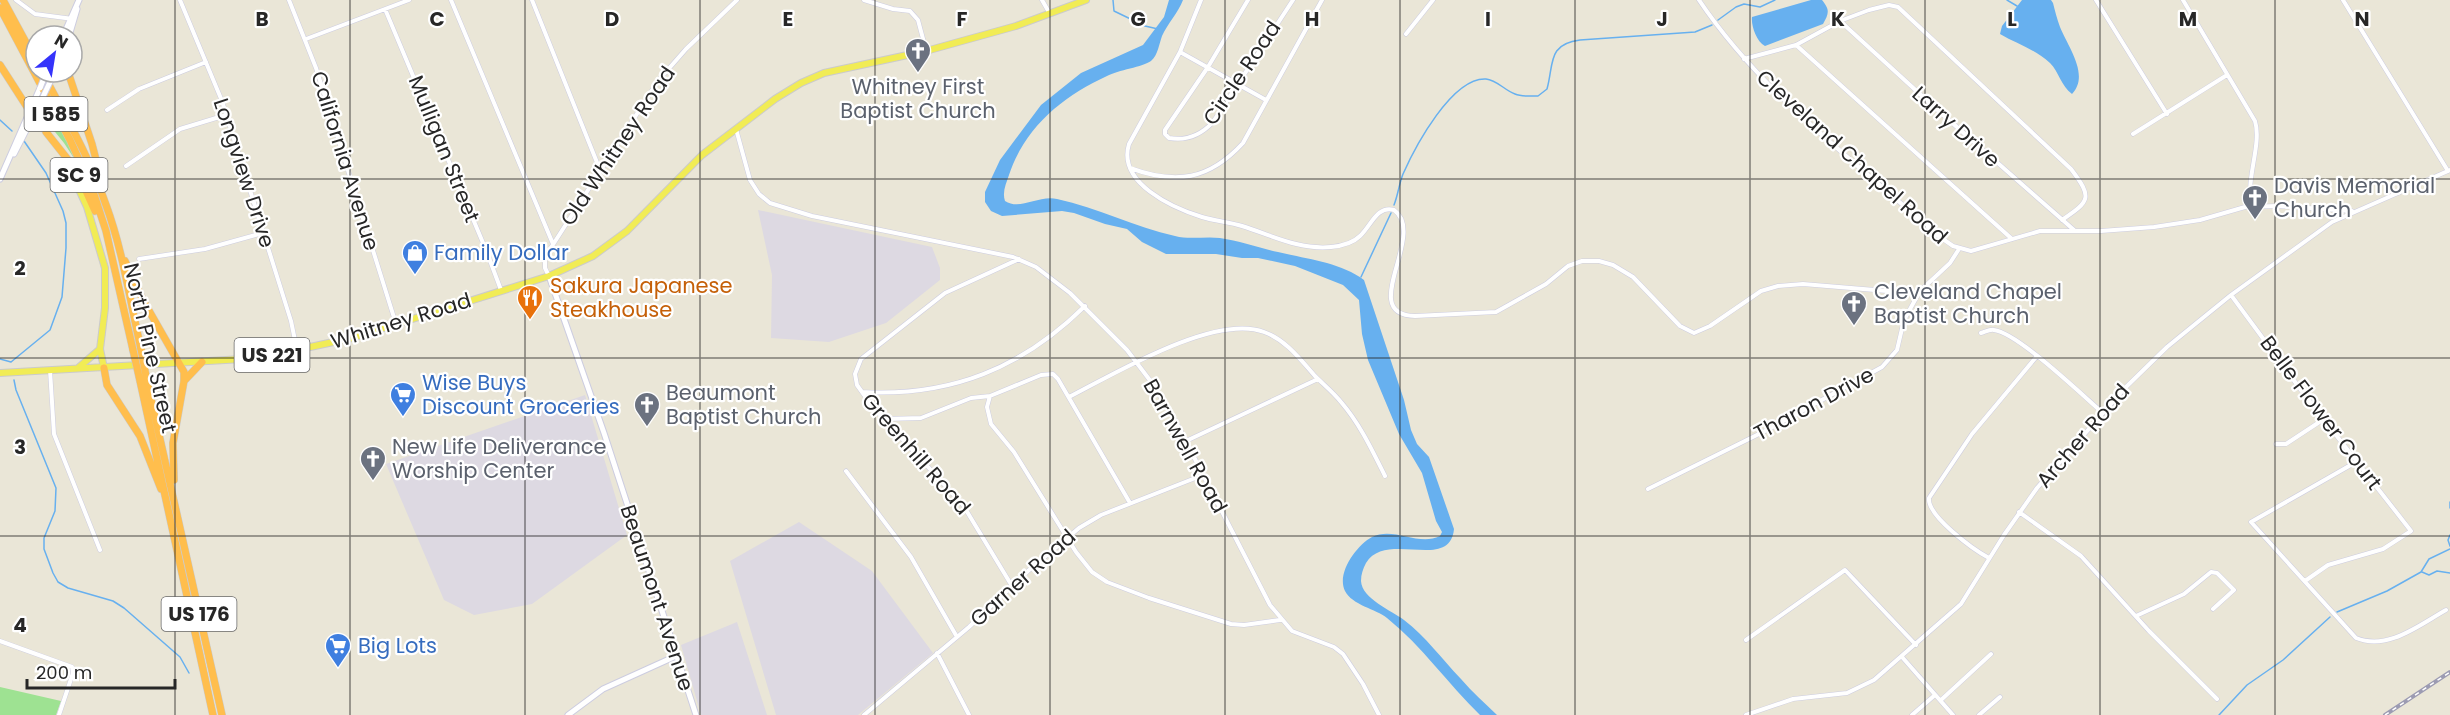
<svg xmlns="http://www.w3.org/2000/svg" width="2450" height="715" font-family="Poppins,sans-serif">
	<rect width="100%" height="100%" fill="#eae6d7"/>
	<path fill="#ddd9e2" d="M758,210l174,37 8,21v12l-54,43 -57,19 -58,-4 1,-63z
		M585,395l42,140 -95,69 -58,11 -30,-15 -58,-136z
		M799,522l73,49 61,82 -75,62h-82l-46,-154z
		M737,622l30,93h-66l-20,-70z"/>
	<path fill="#9ee292" d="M46,96l39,79 -21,-32 -25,-31z
		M0,687l61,14 -5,14h-56z"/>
	<path fill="#67b0ef" d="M1169,0h14c-5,13 -15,23 -21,36 -3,8 -4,19 -11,25 -8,6 -33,9 -44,15 -44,20 -82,51 -98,99 -3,9 -7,17 -4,26 15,10 33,-6 52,-2 41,9 78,28 118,37 15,4 30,0 45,2 20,3 39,10 58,14 28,7 62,10 86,28l40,120 7,30 6,14 12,13 25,72c-4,43 -68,1 -88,34 -3,6 -5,11 -5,18 1,18 30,29 43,39 22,17 38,39 57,59 11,13 24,24 36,36h-17c-32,-31 -58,-69 -93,-97 -11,-9 -35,-13 -42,-27 -9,-18 12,-46 27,-54 22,-11 46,10 68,-1l2,-4 -6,-11 -14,-48 -23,-39 -31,-74 -6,-26 -3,-34 -16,-15 -48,-19 -37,-8h-16l-26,-4h-50l-24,-12 -15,-13 -22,-5 -31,-11 -12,-2 -60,5 -11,-5 -6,-9v-10l15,-32 41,-55 40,-32 62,-28 21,-28z
		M1811,0h11c8,10 7,13 1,24l-58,22c-9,-5 -14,-21 -13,-29z
		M2022,0h29l2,3c2,8 4,16 7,24 8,20 30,48 12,67 -11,-8 -13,-22 -22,-31 -15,-14 -33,-19 -50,-29l2,-8z"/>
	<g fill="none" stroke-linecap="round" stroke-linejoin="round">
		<path stroke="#67b0ef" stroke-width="1.5" d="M1113,0l1,11 31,15 13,3
			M2007,0l10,6
			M1718,20l18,-13 8,-3 16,3 15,-7
			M0,120l12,11
			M1394,205c4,-10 5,-21 9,-31 12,-27 49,-97 83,-95 11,1 18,11 29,15 7,3 15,2 23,2l9,-7c7,-25 0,-45 33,-49l115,-8 17,-7
			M1361,277l30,-64
			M0,359l11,3
			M11,362l39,-32 12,-33 4,-49v-25l-3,-12 -17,-38 -22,-32
			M14,380l2,10 40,98 -1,23 -11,27v11l9,24 5,9 10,6 45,13 11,7 56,49 9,16
			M2450,502v6
			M2450,535l-2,5 2,6
			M2422,572l7,3 8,-4 13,2
			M2337,612l50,-21 34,-19 8,-13 21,-10
			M2219,715l28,-30 36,-25 47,-43"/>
		<defs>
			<path id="street" d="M16,0l19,14 38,5
				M180,0l42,101 69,220 6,29
				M289,0l27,68 80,256
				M451,0l102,244
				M532,0l68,170
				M864,0l29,9 17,2 8,9 8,30
				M1042,0l8,14
				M1201,0l-21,52 -51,92c-12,39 44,64 73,73 13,4 27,5 40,9 29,9 57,24 89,21 10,-1 22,-4 29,-11 11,-10 17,-31 34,-26 34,24 -38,105 21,106l81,-4 50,-28 22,-18 14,-5h17l14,4 20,12 47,49 14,7 16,-7 51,-35 17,-5 25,-2 108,9 9,-2
				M1248,0l-40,67 -43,63v4l4,4c17,3 32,-3 44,-16l80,-122
				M1699,0c63,94 155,160 238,235l16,11 18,5 69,-20h61l53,-4 46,-7 45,-13 32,-1 75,5
				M2096,0l71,114
				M2183,0l72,121c8,25 -14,69 0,85
				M2343,0l105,171
				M385,9l101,241 15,40
				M1840,21l93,85 141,124
				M1406,34l27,-34
				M306,39l103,-39
				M1796,45l216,194
				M1180,52l86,48
				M1744,59l52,-14 44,-24 29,-11 20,-5 9,2 173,162c22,29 19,32 -9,51
				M107,110l32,-21 67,-27
				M736,129l14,51 9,14 11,9 42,13 201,41 23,10 34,26 57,57 25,33 24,39 94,183 22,26 42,16 9,7 20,30 16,31
				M2133,134l94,-59
				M126,166l54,-37 46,-14
				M1130,168c46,17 79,12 113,-25l79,-143
				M139,259l66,-10 58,-16
				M549,276l-4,-8v-11l113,-176 28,-32 51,-49
				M2231,295l73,99 107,137 -28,18 -55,16 -23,16
				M1981,333c4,-1 9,-4 13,-3 24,3 88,65 109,83
				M50,370l4,64 46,116
				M862,392c89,5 160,-24 223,-86
				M990,396l-3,11 4,17 23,28 62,100 16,20 15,10 42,16 82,26 13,1 36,-5
				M1069,397c45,-23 146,-84 195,-65 22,8 36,27 51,44 8,8 18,16 26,26 19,22 31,48 44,74
				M885,419l36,-1 50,-20 19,-2 51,-21 12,-1 5,5 72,124
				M1186,441l132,-62
				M2276,444h10l38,-25
				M2356,462l-105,60 105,116c32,13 63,-13 90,-28
				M846,471l65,86 46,80
				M1648,489l119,-59 115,-63 15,-17 7,-30 16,-29 30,-28 9,-14
				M2019,512l62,44 68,75 68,68
				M1989,558c-15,-8 -62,-42 -60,-60l43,-64 65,-78
				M1012,586l-49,-81 -91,-99 -15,-21 -2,-11 6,-15 84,-66 74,-34
				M2136,616l48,-22 27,-22 6,1 17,17 -21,19
				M1746,640l99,-70 71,75
				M0,641l72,26 1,6 -14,42
				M937,653l32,62
				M1902,657l51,58
				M1941,700l50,-46
				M864,715l105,-88 59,-56 51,-43 22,-13 102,-40
				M1746,715l47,-16 54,-6 27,-13 87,-76 43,-69 33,-47 88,-100 42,-41 64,-52 101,-73 118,-52
				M1912,715l23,-20
				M1979,715l21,-18"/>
			<path id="secondary" d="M63,36l16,-36
				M69,36l8,-27
				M51,80l4,-8
				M32,114l14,18
				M14,154l26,-51
				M0,179l40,-91
				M549,276l55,157 92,282
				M568,715l35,-26 73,-33"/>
			<path id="primary" d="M66,161l21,46 18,61v40l-5,41 4,19
				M78,368l22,-19
				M0,373l259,-15 93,-20 197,-62 44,-20 34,-25 75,-76 73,-56 26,-16 23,-10 102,-22 90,-25 70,-26"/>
			<path id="highway" d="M3,0l33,61
				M0,8l70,132 22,48 14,43 27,119
				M0,65l29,45
				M42,72c23,43 48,86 64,133 17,46 24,96 35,144
				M68,72l24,72 10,39
				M46,132l31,39 18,40
				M125,261l19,41 40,70v9l-11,62 1,37
				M104,368l3,17 33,51 21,53
				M140,381l73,334
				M147,381l75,334
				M184,381l18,-19"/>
		</defs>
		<use href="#street" stroke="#cdcde0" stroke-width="5"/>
		<use href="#secondary" stroke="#cdcde0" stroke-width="7"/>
		<use href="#primary" stroke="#cbcbcb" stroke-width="8"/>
		<use href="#highway" stroke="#cbcbcb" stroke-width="8"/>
		<use href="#street" stroke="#fff" stroke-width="4"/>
		<use href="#secondary" stroke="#fff" stroke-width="5"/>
		<use href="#primary" stroke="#f1ec55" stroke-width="6"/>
		<use href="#highway" stroke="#ffbe4d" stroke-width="7"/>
		<defs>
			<path id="rail" d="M2385,715l65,-43"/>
		</defs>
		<use href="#rail" stroke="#9c9bb2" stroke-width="4"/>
		<use href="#rail" stroke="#fff" stroke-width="1.5" stroke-dasharray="4.5" stroke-linecap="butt"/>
		<defs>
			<path id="secondary-bridge" d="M40,88l6,-15
				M40,103l11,-23"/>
			<path id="highway-bridge" d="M141,349l6,32
				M133,350l7,31"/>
		</defs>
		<use href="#secondary-bridge" stroke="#cdcde0" stroke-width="7" stroke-linecap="butt"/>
		<use href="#highway-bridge" stroke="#cbcbcb" stroke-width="8" stroke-linecap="butt"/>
		<use href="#secondary-bridge" stroke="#fff" stroke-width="5"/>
		<use href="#highway-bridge" stroke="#ffbe4d" stroke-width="7"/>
	</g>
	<path fill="none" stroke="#272727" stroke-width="1.5" stroke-opacity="0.55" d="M175,0v715M350,0v715M525,0v715M700,0v715M875,0v715M1050,0v715M1225,0v715M1400,0v715M1575,0v715M1750,0v715M1925,0v715M2100,0v715M2275,0v715M0,179h2450M0,358h2450M0,536h2450"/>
	<defs>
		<symbol id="church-pin" viewBox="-11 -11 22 30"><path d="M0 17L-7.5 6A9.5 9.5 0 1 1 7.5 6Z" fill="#6b7280" stroke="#fff"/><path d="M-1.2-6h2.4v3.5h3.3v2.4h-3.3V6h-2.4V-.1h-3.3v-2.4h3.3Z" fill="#fff"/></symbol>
		<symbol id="shop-pin" viewBox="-11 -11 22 30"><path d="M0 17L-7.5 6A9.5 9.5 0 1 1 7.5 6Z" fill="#3f7fe0" stroke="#fff"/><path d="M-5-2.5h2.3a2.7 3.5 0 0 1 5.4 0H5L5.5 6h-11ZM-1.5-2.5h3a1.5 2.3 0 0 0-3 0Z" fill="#fff"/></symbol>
		<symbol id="restaurant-pin" viewBox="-11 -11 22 30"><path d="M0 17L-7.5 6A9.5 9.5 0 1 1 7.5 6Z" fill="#e8710a" stroke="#fff"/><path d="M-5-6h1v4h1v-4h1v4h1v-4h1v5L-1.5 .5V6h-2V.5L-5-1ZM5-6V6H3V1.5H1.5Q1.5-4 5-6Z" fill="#fff"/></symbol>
		<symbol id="supermarket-pin" viewBox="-11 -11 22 30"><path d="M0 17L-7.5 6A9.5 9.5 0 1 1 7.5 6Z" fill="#3f7fe0" stroke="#fff"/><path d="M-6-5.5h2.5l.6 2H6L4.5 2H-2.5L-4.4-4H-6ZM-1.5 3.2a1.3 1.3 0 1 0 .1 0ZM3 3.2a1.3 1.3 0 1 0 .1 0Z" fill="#fff"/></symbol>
	</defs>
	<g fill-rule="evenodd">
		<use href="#church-pin" x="903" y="36" width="30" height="40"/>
		<use href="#church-pin" x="2240" y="183" width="30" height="40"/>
		<use href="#shop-pin" x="400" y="238" width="30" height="40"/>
		<use href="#restaurant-pin" x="515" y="283" width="30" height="40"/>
		<use href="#church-pin" x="1839" y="289" width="30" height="40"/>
		<use href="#supermarket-pin" x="388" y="380" width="30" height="40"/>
		<use href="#church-pin" x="632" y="390" width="30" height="40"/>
		<use href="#church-pin" x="358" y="444" width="30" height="40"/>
		<use href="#supermarket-pin" x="323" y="631" width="30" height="40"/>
	</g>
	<g text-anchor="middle" stroke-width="4.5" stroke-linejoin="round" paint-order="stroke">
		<g fill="#fff" stroke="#686868" stroke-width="1.5">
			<rect x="24.5" y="97" width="63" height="34" rx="4.5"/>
			<rect x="50.5" y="158" width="57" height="34" rx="4.5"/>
			<rect x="234.5" y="338" width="75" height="34" rx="4.5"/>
			<rect x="161.5" y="597" width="75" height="34" rx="4.5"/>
		</g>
		<g font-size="20" font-weight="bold" fill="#272727">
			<text x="56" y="121">I 585</text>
			<text x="79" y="182">SC 9</text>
			<text x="272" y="362">US 221</text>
			<text x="199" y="621">US 176</text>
		</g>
		<g font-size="21" fill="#272727" stroke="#fff">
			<text transform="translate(1242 73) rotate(-56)" y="7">Circle Road</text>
			<text transform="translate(1956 127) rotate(42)" y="7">Larry Drive</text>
			<text transform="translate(618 146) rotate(-56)" y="7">Old Whitney Road</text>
			<text transform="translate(444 149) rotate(68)" y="7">Mulligan Street</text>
			<text transform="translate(1852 157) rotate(42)" y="7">Cleveland Chapel Road</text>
			<text transform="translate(345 161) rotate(73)" y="7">California Avenue</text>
			<text transform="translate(244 173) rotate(72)" y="7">Longview Drive</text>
			<text transform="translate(401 321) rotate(-17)" y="7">Whitney Road</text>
			<text transform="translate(150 348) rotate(77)" y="7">North Pine Street</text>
			<text transform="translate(1814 404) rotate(-28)" y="7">Tharon Drive</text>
			<text transform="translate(2321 413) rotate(53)" y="7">Belle Flower Court</text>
			<text transform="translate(2083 436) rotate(-49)" y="7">Archer Road</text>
			<text transform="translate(1185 446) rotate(61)" y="7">Barnwell Road</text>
			<text transform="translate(916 454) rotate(49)" y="7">Greenhill Road</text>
			<text transform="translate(1023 578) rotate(-42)" y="7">Garner Road</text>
			<text transform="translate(657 598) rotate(72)" y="7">Beaumont Avenue</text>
		</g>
		<g font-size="21" fill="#5b616d" stroke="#fff" text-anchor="start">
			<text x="918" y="94" text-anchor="middle">Whitney First<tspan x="918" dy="24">Baptist Church</tspan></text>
			<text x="2274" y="193">Davis Memorial<tspan x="2274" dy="24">Church</tspan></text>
			<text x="1874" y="299">Cleveland Chapel<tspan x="1874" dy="24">Baptist Church</tspan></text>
			<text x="666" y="400">Beaumont<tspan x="666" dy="24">Baptist Church</tspan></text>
			<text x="392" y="454">New Life Deliverance<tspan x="392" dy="24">Worship Center</tspan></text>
		</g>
		<g font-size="21" fill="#366cbe" stroke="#fff" text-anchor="start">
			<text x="434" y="260">Family Dollar</text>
			<text x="422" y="390">Wise Buys<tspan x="422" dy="24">Discount Groceries</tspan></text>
			<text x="358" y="653">Big Lots</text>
		</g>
		<g font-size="21" fill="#c56008" stroke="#fff" text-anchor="start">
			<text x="550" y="293">Sakura Japanese<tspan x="550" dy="24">Steakhouse</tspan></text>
		</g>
	</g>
	<g font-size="20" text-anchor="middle" font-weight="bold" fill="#272727" stroke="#fff" stroke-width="4.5" stroke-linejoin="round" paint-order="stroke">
		<text x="262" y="26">B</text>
		<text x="437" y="26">C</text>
		<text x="612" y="26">D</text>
		<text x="788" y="26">E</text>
		<text x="962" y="26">F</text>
		<text x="1138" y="26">G</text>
		<text x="1312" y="26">H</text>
		<text x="1488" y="26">I</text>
		<text x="1662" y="26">J</text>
		<text x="1838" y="26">K</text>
		<text x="2012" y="26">L</text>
		<text x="2188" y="26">M</text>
		<text x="2362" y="26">N</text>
		<text x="20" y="275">2</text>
		<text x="20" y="454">3</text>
		<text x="20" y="632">4</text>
	</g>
	<g transform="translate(54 54) rotate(30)"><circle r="28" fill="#ffffff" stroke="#a9a9a9" stroke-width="1.5"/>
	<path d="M0-4.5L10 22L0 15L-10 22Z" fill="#3533fb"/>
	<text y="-9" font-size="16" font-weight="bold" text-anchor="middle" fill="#272727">N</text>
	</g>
	<path d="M27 679v9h148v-9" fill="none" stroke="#272727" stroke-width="3"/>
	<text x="36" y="679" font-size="18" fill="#272727" stroke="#ffffff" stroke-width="4.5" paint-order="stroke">200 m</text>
</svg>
